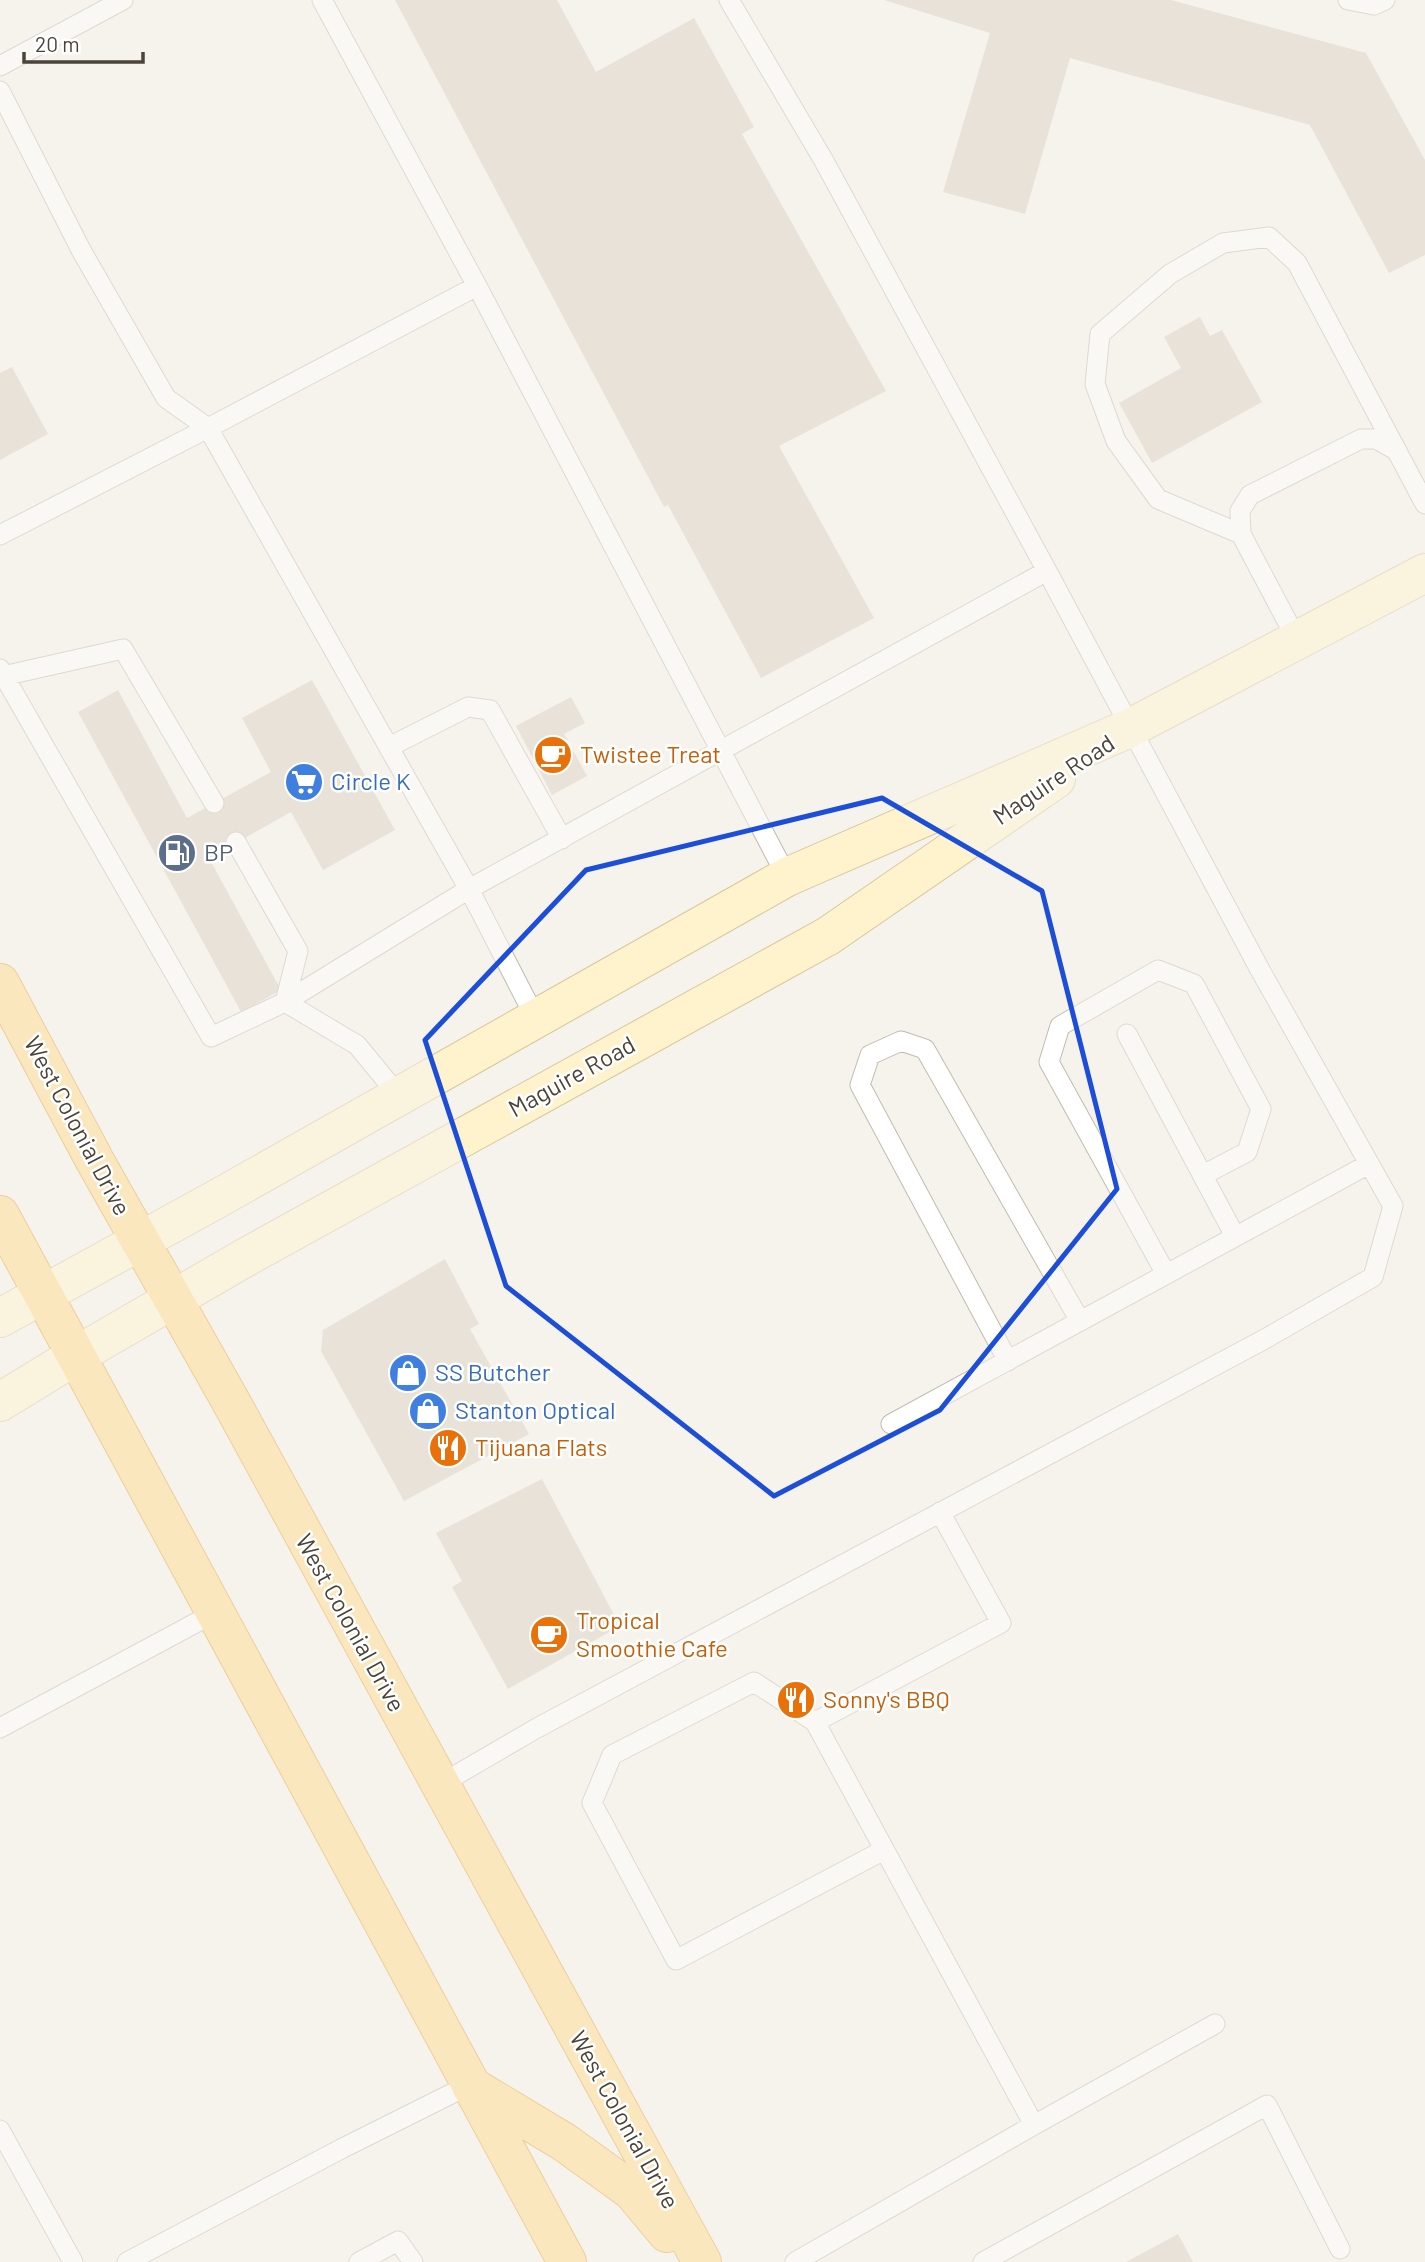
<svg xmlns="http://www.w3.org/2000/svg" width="1425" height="2262" font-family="Barlow,sans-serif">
	<rect width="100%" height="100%" fill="#f6f3ec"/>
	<path fill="#d8cfc1" d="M395,0h162l39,72 98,-54 60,109 -12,7 144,257 -107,55 95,172 -113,60 -93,-173 -4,2z
		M884,0h287l195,53 59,107v95l-36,18 -79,-148 -240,-67 -45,156 -82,-22 47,-159z
		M1200,317l10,19 12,-6 40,72 -110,61 -33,-60 62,-35 -17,-31z
		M12,367l36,67 -48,26v-87z
		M312,680l83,150 -72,40 -32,-58 -82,46 72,132 -40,22 -163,-300 40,-22 69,128 84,-46 -29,-54z
		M571,697l14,26 -21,11 23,42 -35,19 -36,-69z
		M445,1259l34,65 -9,5 59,105 -125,67 -83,-150 2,-21z
		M542,1479l78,147 -112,63 -56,-102 10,-6 -26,-48z
		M1178,2234l15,28h-67z"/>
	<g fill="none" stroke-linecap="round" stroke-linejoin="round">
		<defs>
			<path id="service" d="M322,0l155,286 310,591
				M729,0l95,161 223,410
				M1348,0l26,5 11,-5
				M0,66l123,-66
				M0,91l81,159 85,148 42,30 269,-142
				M1241,534l-83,-35 -42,-58 -21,-57 5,-50 70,-60 53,-31 46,-6 28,26 128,241
				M0,535l208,-107 261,461 67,130
				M1297,640l-56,-106 -1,-23 10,-16 111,-56h15l18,10
				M0,669l211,368 74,-35 184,-113 578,-318 212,397 134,238 -20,71 -110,63 -726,388 -98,57
				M3,676l120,-27 91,154
				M389,747l79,-40 22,3 72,129
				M236,842l62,109 -13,51
				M285,1002l72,43 42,51
				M1127,1034l108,202
				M1166,1274l-117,-212 11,-36 98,-56 36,14 67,125 -14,43 -44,23
				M1008,1361l-148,-276 10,-30 31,-14 24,8 155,272
				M891,1424l478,-260
				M940,1512l61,111 -186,99 219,403 181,-101
				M815,1722l-61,-40 -142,73 -20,48 84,157 208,-110
				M0,1728l216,-116
				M0,2130l73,132
				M127,2262l214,-113 128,-64
				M359,2262l39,-21 15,21
				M795,2262l239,-137
				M983,2262l284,-157 73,144"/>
			<path id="secondary" d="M0,1318l215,-118 572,-323 343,-149 295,-155
				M0,1402l77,-47 171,-99 580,-320 228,-157"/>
			<path id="trunk" d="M0,983l95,178 135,239 472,862
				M0,1215l567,1047
				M471,2086l93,56 68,49 35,42"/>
		</defs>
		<use href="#service" stroke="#c2bbae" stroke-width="21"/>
		<use href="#secondary" stroke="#d6c79b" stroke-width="40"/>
		<use href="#trunk" stroke="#e0a43c" stroke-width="40"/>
		<use href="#service" stroke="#fff" stroke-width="19"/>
		<use href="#secondary" stroke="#fff3cd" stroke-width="38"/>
		<use href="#trunk" stroke="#ffd985" stroke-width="38"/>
	</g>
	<path d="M0 0H1425V2262H0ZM882,798l160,93 75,298 -177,221 -166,86 -268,-210 -81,-246 161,-170z" fill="#f6f3ec" fill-opacity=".55" fill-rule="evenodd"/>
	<path fill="none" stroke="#1d4ed8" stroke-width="5" stroke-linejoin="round" d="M882,798l160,93 75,298 -177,221 -166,86 -268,-210 -81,-246 161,-170z"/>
	<defs>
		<symbol id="cafe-disc" viewBox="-11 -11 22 22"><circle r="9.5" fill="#e8710a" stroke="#fff"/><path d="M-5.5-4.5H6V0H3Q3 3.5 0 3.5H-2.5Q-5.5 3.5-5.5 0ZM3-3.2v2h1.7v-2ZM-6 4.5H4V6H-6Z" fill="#fff"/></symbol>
		<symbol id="supermarket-disc" viewBox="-11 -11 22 22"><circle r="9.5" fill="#3f7fe0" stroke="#fff"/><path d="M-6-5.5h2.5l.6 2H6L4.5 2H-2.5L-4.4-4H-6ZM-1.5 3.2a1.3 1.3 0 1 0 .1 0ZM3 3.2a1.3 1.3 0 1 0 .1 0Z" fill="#fff"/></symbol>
		<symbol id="fuel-disc" viewBox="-11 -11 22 22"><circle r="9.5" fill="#5c6f8a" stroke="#fff"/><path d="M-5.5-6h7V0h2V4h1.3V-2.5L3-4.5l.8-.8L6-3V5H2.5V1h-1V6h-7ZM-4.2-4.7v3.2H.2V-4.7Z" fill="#fff"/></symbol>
		<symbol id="shop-disc" viewBox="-11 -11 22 22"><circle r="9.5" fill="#3f7fe0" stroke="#fff"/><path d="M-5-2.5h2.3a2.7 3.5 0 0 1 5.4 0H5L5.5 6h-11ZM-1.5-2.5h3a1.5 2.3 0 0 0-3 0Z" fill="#fff"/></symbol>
		<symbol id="restaurant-disc" viewBox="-11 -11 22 22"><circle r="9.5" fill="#e8710a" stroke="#fff"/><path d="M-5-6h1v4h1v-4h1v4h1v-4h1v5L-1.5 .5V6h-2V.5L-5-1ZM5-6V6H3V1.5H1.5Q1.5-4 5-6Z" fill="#fff"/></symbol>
	</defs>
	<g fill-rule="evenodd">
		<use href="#cafe-disc" x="531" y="733" width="44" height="44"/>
		<use href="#supermarket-disc" x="282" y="760" width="44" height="44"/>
		<use href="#fuel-disc" x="155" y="831" width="44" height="44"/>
		<use href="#shop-disc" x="386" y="1351" width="44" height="44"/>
		<use href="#shop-disc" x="406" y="1389" width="44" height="44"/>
		<use href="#restaurant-disc" x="426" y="1426" width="44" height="44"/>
		<use href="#cafe-disc" x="527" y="1613" width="44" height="44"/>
		<use href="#restaurant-disc" x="774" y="1678" width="44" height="44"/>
	</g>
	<g text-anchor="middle" stroke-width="5" stroke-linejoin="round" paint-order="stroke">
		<g font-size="24" fill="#c56008" stroke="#fff" text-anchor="start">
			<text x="580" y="763">Twistee Treat</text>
			<text x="475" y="1456">Tijuana Flats</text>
			<text x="576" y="1629">Tropical<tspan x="576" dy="28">Smoothie Cafe</tspan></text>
			<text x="823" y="1708">Sonny's BBQ</text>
		</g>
		<g font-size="24" fill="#4b4439" stroke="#fff">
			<text transform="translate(1054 780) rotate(-34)" y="8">Maguire Road</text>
			<text transform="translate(572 1077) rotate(-29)" y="8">Maguire Road</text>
			<text transform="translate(77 1126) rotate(62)" y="8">West Colonial Drive</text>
			<text transform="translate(350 1623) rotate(61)" y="8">West Colonial Drive</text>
			<text transform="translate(624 2120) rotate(61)" y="8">West Colonial Drive</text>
		</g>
		<g font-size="24" fill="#366cbe" stroke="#fff" text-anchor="start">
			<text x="331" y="790">Circle K</text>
			<text x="435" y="1381">SS Butcher</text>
			<text x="455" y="1419">Stanton Optical</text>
		</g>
		<g font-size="24" fill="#4e5e75" stroke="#fff" text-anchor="start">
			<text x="204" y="861">BP</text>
		</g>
	</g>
	<path d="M24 52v10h119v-10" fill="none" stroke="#4b4439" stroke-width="3.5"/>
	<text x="35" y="52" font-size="21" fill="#4b4439" stroke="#ffffff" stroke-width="5" paint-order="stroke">20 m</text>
</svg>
